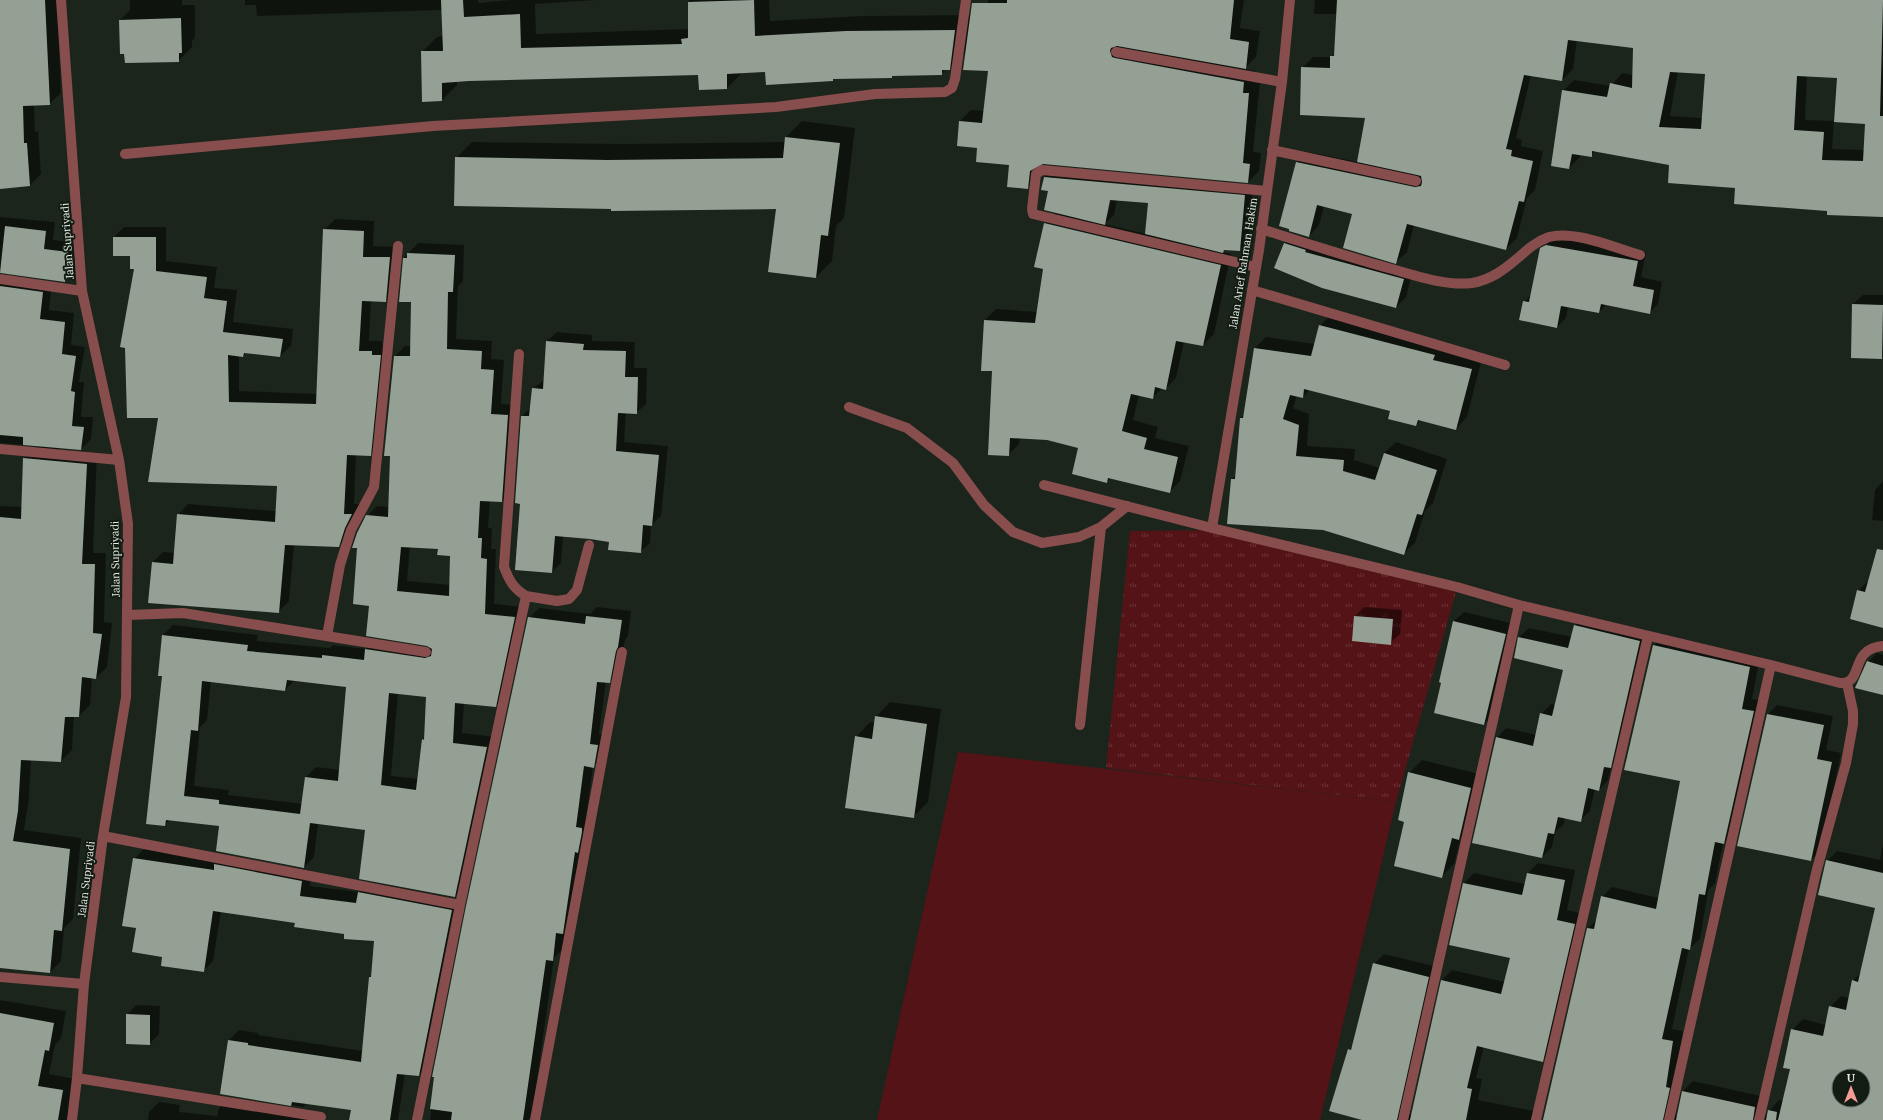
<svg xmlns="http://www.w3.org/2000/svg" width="1883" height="1120" font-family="Lora,serif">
	<defs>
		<pattern id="grass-tufts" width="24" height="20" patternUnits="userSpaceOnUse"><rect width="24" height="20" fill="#541317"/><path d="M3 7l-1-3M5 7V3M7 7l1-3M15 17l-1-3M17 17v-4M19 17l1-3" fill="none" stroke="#6c3539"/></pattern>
	</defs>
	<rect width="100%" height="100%" fill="#1c251c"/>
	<path fill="url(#grass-tufts)" d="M1213,530l243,62 -60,210 -290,-34 24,-237z"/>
	<path fill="#541317" d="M958,752l438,50 -76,318h-443z"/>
	<path fill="#0007" fill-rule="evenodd" d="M0,0h62l-5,5 4,88 -12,11 -15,1 1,27 3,-1 3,43 -12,12 -29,2z
		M130,0h52v5h13v33l-3,3v6l-14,14 -57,-8 -1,-33 10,-10z
		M245,0h233v3l33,-3h85l-61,4 1,30 153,-5v-29h80l1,21 92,-5 108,-1 -5,39 -16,15h-3l-5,5 -107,4 -2,2 -66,-9 -23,1 -16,16 -28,-14 -242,7v4l-15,15 -20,-48 15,-15 7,-1 -2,-26 -185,6 -1,-11h-11z
		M988,0h256l-4,28 20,3 -4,26 -12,12 11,2 -2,11 7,1 -7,69 8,1 -2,18 -11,11 -208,-18 -2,13 -11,11 -17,-24 -32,-17 -18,-26 11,-11 14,1 4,-41h-3z
		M1315,0h568v216l-55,-5 -92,-24 -66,-22 -74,-14 -5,4 -11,-1v3l-11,11 -6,-77 11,-11 37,6 11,-13 11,2 1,-28 -57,-7 -4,29 -11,11 -31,-5 -15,63 6,2 -1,6 22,5 -8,39 -8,8 -10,40 -11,11 -92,-24 -7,27 -11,10 -43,-49 -29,-7 -5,19 -10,11 -12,-74 11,-10 50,10 9,-45 -65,-49 11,-11h18l4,-4 2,-39h-23zM1678,71l28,2 -4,45 -32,-2zM1807,75l31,2 -3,44 -30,-1zM1834,121l32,2 -2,27 -32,-1z
		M802,121l53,7 -11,90 -8,8 -4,35 -16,16 -39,-69h-165l-156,-50 16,-16 152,2 162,-2v-5z
		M1052,169l201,18 -5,55 -9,8 -14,-1 -3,3 9,2 -17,80 -11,11 -19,-4 -8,37 -11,11 -3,-1 -10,10 -13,-3 -6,25 25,7 -3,11 34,8 -9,35 -11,11 -58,-14 -4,4 -28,-34 -32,-9 -27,-1 -1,6 -11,11 -23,-135 11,-11 42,3 7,-44 -1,-44 12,-12 -7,-22 -7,-1 1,-11zM1110,195l2,1 -4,18h-2zM1117,200l32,2 -3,32 -42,-10 10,-9z
		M0,217l55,5 -2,18 24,3 -3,28 -10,10 -60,-9 5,4 43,7 -3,27 25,3 -3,32 14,2 -6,35h5l-3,35h12l-2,22 -10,10 -22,-2v2l38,4 -4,100h13l-2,69 8,1 -5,44 -11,11h-4l-2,27 -11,11h-5l-2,34 -11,11 -30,-2 -2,40 -5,31 57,8 -8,81 -9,9 -3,33 -11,11 -50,-5v-461l22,1 2,-49 12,-12 -36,-3z
		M335,219l39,2 -1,25 27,1 -4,43 -10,11 -15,-1 -2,41h13v4h9l-10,99 -11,10h-14l-2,50h7l-12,32 -11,10 -44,-2 -5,57 -11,11 -125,-50 10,-10 12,1 3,-38 10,-11 88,7 2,-26 -119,-68 -24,-149 -4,-13 -17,-18 10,-10h42v34l51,6 -3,21 23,2 -4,32 60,7 -2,17 -11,10 -34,-4 -3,4 -4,-1v36l78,3 7,-164z
		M1294,234l21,6 -1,2 99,28 -7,27 -10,10 -112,-63z
		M1555,237l91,16 -5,24 21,5 -4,22 -9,9 -42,-9 -8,8 -31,-6 -2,12 -9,9 -33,-25 8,-8 9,-45z
		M418,243l46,2 -1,36 -5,5 -2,53 36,2 -1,18 13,1 -3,44 17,1 -6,86 -10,10h-12l-2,27h4l-1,21h5l-2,55 30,3 -19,89 -10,10 -31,-3 -2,30 35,4 -32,149 -10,10 -89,-67 -48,-6 -4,34 -10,10 -84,-42 -50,-5 -6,5 -1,-190 10,-10 85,10 -1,6 73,7 3,-3 33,4 10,-10 56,9 -62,-43 -3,-89 10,-10 12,1 6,-151 10,-10h6l1,-45 -8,-43zM410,546l29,2 13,7 -2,30 -43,-4zM295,680l52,6 -7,84 -24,-3 -10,10 -3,27 -75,-9 1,-5 -35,-4 6,-59 7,-7 4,-39 74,9zM398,693l29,3 -2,42 -2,2 -4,39 -28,-3z
		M1863,295h20v61l-2,2 -28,-54z
		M1331,314l151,44 -15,59 -11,12 -35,-9 -5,5 -25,-15 -81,-21 -7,8 -6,-2 -4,13 16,6 -2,32 48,3 -1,11 26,8 4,-15 12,-11 51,17 -14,44 -8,8 -10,32 -12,11 -171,-75 4,-4 4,-57 5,-4 10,-66 11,-11 49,7 5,-18z
		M557,332l35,3v6l43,1 -1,26h13l-1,36 -10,9h-10l-2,29 44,4 -7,70 -10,9 -1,18 -10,9 -30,-11 -47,-5 -2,27 -9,9 -36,-3 5,-66 -5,-1 6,-86 9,-9 2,-18 11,-9 3,-39z
		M1883,481v40l-11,-1 3,-30z
		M1883,557v70l-25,-36 9,-9h2z
		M597,607l34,4 -3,25 -3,4 -6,32 -10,10 -3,-1 -7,53 9,1 -4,21 -11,10 -7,51 6,1 -19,104 -8,8 -2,19 -9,9 -22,158 -4,4h-98l5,-44 94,-458 10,-10 51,6z
		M1364,607l38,3 -2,24 -10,9 -35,-27z
		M1464,612l51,12 -21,90 -10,10 -42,-42 -2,-1 14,-60z
		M1584,616l65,15 -29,126 -9,9 -3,14 -9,10 -4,-1 -5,22 -10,9 -15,-3 -1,7 -9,8 -3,15 -10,10 -45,-119 9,-10 31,7 4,-21 10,-10 4,1 9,-36 -45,-32 10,-9 43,9 3,-12z
		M1664,636l96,21 -8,42 12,2 -30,132 -11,10 -8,40 -7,8 -8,48 -11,10 -17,80 11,2 -7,46 -3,35 4,4 6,-25 10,-10 72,16 -3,14 5,5 2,-5 10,-11 5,1 7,-32 1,-39 11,-11 23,6 4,-18 11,-11 8,2 4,-17 8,-9 15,-65 -49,-46 10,-10 43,9 3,-16v276h-339l44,-192 9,-9 5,-22 10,-10 47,11 22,-118 -28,-134zM1839,1076h24v24h-24z
		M1877,653l6,2v40l-15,-33z
		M890,702l51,7 -13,93 -15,15 -57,-80 14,-15 5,1 1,-6z
		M1777,705l56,11 -7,34 15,3 -20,97 -10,10 -43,-146z
		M1422,760l61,15 -11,51 -11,11 -7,27 -13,13 -35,-55 3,-49z
		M144,849l76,11 5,-5 87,16 -2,15 49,6 10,-10 93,18 -33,165 -10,10 -14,-1 -7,46h-48l2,-11 -45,-6 -4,4 -82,-14 8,-53 10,-10 19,3v2l105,16 6,-74 3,-2 3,-35 -79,-18 -75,-11 -8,50 -10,10 -40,-15 -26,-29 -3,-68z
		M1538,863l37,7 -8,40 17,4 -31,136 -10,10 -59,-14 -8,32 6,1 -4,21 56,11 -1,9h-167l-17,-70 4,-5 21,-81 10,-10 54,13 -31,145 5,4 30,-136 10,-10 53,12 6,-25 -47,-74 10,-10 51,11 3,-11z
		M0,1000l66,11 -5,27 -6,7 -6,29 26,5 -8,41h-67z
		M136,1005l24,1 -1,28 -10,10 -22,-29z
		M229,1097l81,23h-162l1,-8 10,-10 21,3 -1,7 38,4 2,-8z"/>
	<path fill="#95a095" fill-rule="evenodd" d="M0,0h45l5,105 -27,1 1,37h3l3,43 -30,3z
		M441,0h22l1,17 56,-3 1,34 161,-4 -1,-5 7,-1v-36l66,-2 1,36 91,-5 109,-1 -5,40h-8v5l-50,1v2l-59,1v2l-67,4 -1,-13 -38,2v15l-28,1 -1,-15 -229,6 -27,2v18l-20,1 -1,-51h22z
		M1007,0h227l-4,39 19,3 -3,27 -129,-23 -6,2 -1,3 2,6 3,1 129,24 -1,11h6l-6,70 7,1 -2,19 -205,-19 -13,7 -2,18 -21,-2 2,-22 -33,-3 1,-14 -20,-2 2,-25 23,2 6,-52 -25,-1 9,-67h35z
		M1337,0h546l-3,116h3v101l-56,-2v-4l-93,-7 1,-16 -67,-5 1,-18 -77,-14v6l-20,-3 -3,15 -18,-3 11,-76 45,7 3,-14 22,5 1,-40 -65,-8 -6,41 -38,-6 -18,74 6,1 -1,6 22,5 -9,41 -5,-1 -13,49 -99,-26 -11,40 -53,-16 9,-34 -35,-9 -8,32 -20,-6v-2l-10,-3 17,-64 119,25 6,-1 1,-4 -1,-6 -4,-1 -60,-13 8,-44 -65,-3 1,-48 29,1v-12h4zM1670,72l35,2 -4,55 -42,-2zM1797,76l40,2 -3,44 31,2 -2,37 -41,-1 2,-28 -30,-2z
		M181,18l1,35h-3v9l-54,1 -1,-9h-4l-1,-34z
		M785,137l55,6 -12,93 -7,-1 -5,43 -48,-6 8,-63 -165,2v-2l-157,-3 1,-49 152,3 176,-2z
		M1044,177l201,18 -5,56 -16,-1 -1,3 -78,-19 3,-31 -38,-3 -5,25 -61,-15 4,-19 -7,-1z
		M1044,223l177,42 -18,81 -27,-5 -10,49 -11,-3 -2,12 -22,-5 -9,37 25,7 -3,11 34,8 -8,36 -62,-15 -1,5 -35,-9 6,-26 -31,-8 -37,-2 -1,18 -21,-1 4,-84h-11l3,-51 51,3 8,-54 -9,-2z
		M5,226l41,5 -2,18 24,3 -3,30 -65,-9z
		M323,229l41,2 -1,26h27l-4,45 -24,-1 -3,50h13v4h9l-10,101 -24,-1 -3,59h8l-7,14 -6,19 -54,-2 -6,68 -131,-10 4,-41 21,2 4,-50 98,8 2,-36 -129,-4 10,-64h-31l-2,-70 -5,-1 14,-78h-4v-13h-17v-19h43v34l51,6 -3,21 23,3 -4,31 60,7 -3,18 -36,-4 -1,4 -15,-2 1,47 87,2z
		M1284,243l22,7 -1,2 99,27 -8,29 -74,-20 -48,-20z
		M1546,245l92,16 -5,25 21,4 -4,24 -49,-10 -2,9 -38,-7 -4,22 -38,-8 4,-19 6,1 11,-54z
		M407,253l48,2 -2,37h-5l-1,57 35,2 -1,18 13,1 -3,44 17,1 -6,87 -22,-1 -2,37h4l-1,20 6,1 -2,55 30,3 -19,90 -41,-4 -2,40 34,4 -32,150 -96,-18 6,-49 -55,-7 -6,45 -88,-17 3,-25 -53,-6 -1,6 -19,-2 16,-148h-4l4,-41 86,10 -1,6 75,7v-3l42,5 1,-11 60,9 6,-2 1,-7 -5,-3 -61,-10 3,-30 -16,-2 4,-56h-5l5,-15 9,-18 22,2 2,-61h-6l10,-100h16l1,-54h-12l4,-44h4zM401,547l37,2 -1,6 13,1 -1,40 -52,-5zM287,680l59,7 -8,94 -33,-4 -5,37 -81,-10v-4l-35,-4 7,-66 7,1 4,-50 83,10zM389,693l37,4 -2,43 -2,-1 -6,51 -35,-5z
		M0,286l43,6 -3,27 25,3 -3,32 14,2 -5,35 4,1 -3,34 12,1 -3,23 -58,-5v-8l-23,-2z
		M1852,304l31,1 -1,54 -31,-1z
		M1319,325l116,30 -2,5 39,9 -16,61 -38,-10 -2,6 -28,-7 2,-8 -86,-22 -1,9 -13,-3 -7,24 16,6 -3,31 48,4 -1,11 32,9 9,-27 53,17 -15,45 -5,-1 -13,41 -81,-25 -96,-6 4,-45h4l5,-61h3l11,-70 57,8z
		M546,341l38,3 -1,6 43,1 -1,26h13l-1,37 -19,-1 -2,38 43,4 -7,71 -9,-1 -2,28 -33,-3 1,-8 -19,-3 -35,-3 -3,37 -37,-3 5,-66 -5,-1 6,-87h8l3,-28 11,1z
		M23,458l64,6 -5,100h13l-2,69 9,1 -6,45 -14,-2 -3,40h-14l-4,45 -40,-2 -3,51 -5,30 57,8 -8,82 -8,-1 -4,43 -50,-5v-451l21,2z
		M1877,549l6,1v78l-33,-9 7,-29 8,2z
		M586,616l36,4 -4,27 -2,4 -6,32 -13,-1 -7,62 8,1 -4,23 -10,-2 -8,61 6,1v4l-4,21 -3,-1 -12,82 -7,-1 -3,28 -7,-1 -23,160h-72l1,-8 -22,-3 4,-32h-2l34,-171 62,-289 57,7z
		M1354,616l39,3 -2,26 -39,-4z
		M1453,621l53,13 -22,91 -50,-12 7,-30 -2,-1z
		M1574,625l66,16 -29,127 -7,-1 -5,24 -11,-3 -7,34 -23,-5 -4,17 -6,-1 -6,25 -70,-15 24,-106 37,9 7,-33 12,3 11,-46 -49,-12 4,-21 50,11z
		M1653,645l97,22 -8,42 12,2 -30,133 -9,-2 -10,53 -6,-1 -9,56 -8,-2 -20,91 11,2 -7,46 4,1 -7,32h-120l44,-192 7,1 7,-33 55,13 24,-128 -56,-11z
		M1867,661l16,5v29l-28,-7z
		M1767,714l57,11 -7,34 15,3 -21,99 -74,-15z
		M875,716l52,8 -13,94 -69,-10 10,-72 17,3z
		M1408,772l63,16 -12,52 -7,-2 -10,40 -48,-12 10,-44 -6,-2z
		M133,858l81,12v-6l88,17 -2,15 56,7 2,-11 94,18 -33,166 -22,-2 -7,46h-41l2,-10 -59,-8 -1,4 -71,-12 8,-54 20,3v2l113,17 8,-85h2l3,-36 -30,-2v-5l-50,-7 1,-4 -82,-12 -9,61 -43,-6 1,-9 -30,-5 4,-24 -14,-2z
		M1826,860l57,13v247h-105l12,-51 -7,-1 8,-39 32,7 6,-30 17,4 6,-30 6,2 17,-74 -57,-13zM1839,1076h24v24h-24z
		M1527,873l38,7 -8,40 18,4 -32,138 -66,-16 -10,42 5,1 -6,31h-56l31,-140 60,14 9,-36 -61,-13 14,-62 59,12z
		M1373,963l56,14 -32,143h-35l-33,-9 19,-62 3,1z
		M0,1013l54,10 -5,28 -4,-1 -7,36 25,4 -5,30h-58z
		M126,1014l24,1v30l-24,-1z
		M1682,1091l73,16 -2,13h-77z
		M1768,1110l9,2 -1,8h-10z"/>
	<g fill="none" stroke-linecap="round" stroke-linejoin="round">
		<path stroke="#874e4d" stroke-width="10" d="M125,154l308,-28 343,-19 99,-13 70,-2 7,-4 3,-9 11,-79
			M849,407l58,21 46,35 31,42 29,27 29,11 37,-6 22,-10 26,-21
			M1080,725l21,-198"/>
		<path stroke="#874e4d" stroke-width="10" d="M61,0l21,291 37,169 9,64 -2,173 -23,139 -19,148 -7,94 -5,42
			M1116,52l166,30
			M1272,150l144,31
			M1261,229c44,14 87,28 131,40 24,7 54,17 80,14 19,-3 33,-14 47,-26 9,-8 18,-16 30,-20 26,-7 66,11 91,18
			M1256,267l-223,-53 -1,-5 4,-35 6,-4 225,21
			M0,279l82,12
			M1252,290l253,75
			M519,354l-15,213c5,13 9,21 22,29
			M0,449l119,11
			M1044,485l168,43 245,59 62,18 252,60 -102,455
			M1212,528l47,-278 23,-168 8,-82
			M128,615l55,-2 243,39
			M327,636l13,-71 11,-35 23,-43 24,-241
			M1771,665l69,18c25,1 8,-34 43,-37
			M103,836l357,69
			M0,977l84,7
			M77,1078l244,39
			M417,1120l43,-215 66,-309 31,5 12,-2 8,-9 12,-45
			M535,1120l87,-468
			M1403,1120l116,-515
			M1536,1120l112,-484
			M1759,1120l57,-247 30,-110 7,-39v-13l-6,-28"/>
	</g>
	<g text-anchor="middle" stroke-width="4" stroke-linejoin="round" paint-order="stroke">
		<g font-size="11" fill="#e3e9e3" stroke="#131c13">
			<text transform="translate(67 241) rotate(-94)" y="4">Jalan Supriyadi</text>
			<text transform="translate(1243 263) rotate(-81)" y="4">Jalan Arief Rahman Hakim</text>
			<text transform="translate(115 559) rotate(-91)" y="4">Jalan Supriyadi</text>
			<text transform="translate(86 879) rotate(-83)" y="4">Jalan Supriyadi</text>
		</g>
	</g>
	<g transform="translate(1851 1088)"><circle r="19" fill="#131c13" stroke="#666e66"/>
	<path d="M0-3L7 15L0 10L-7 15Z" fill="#f59b98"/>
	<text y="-6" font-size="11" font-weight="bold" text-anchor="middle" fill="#e3e9e3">U</text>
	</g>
</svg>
